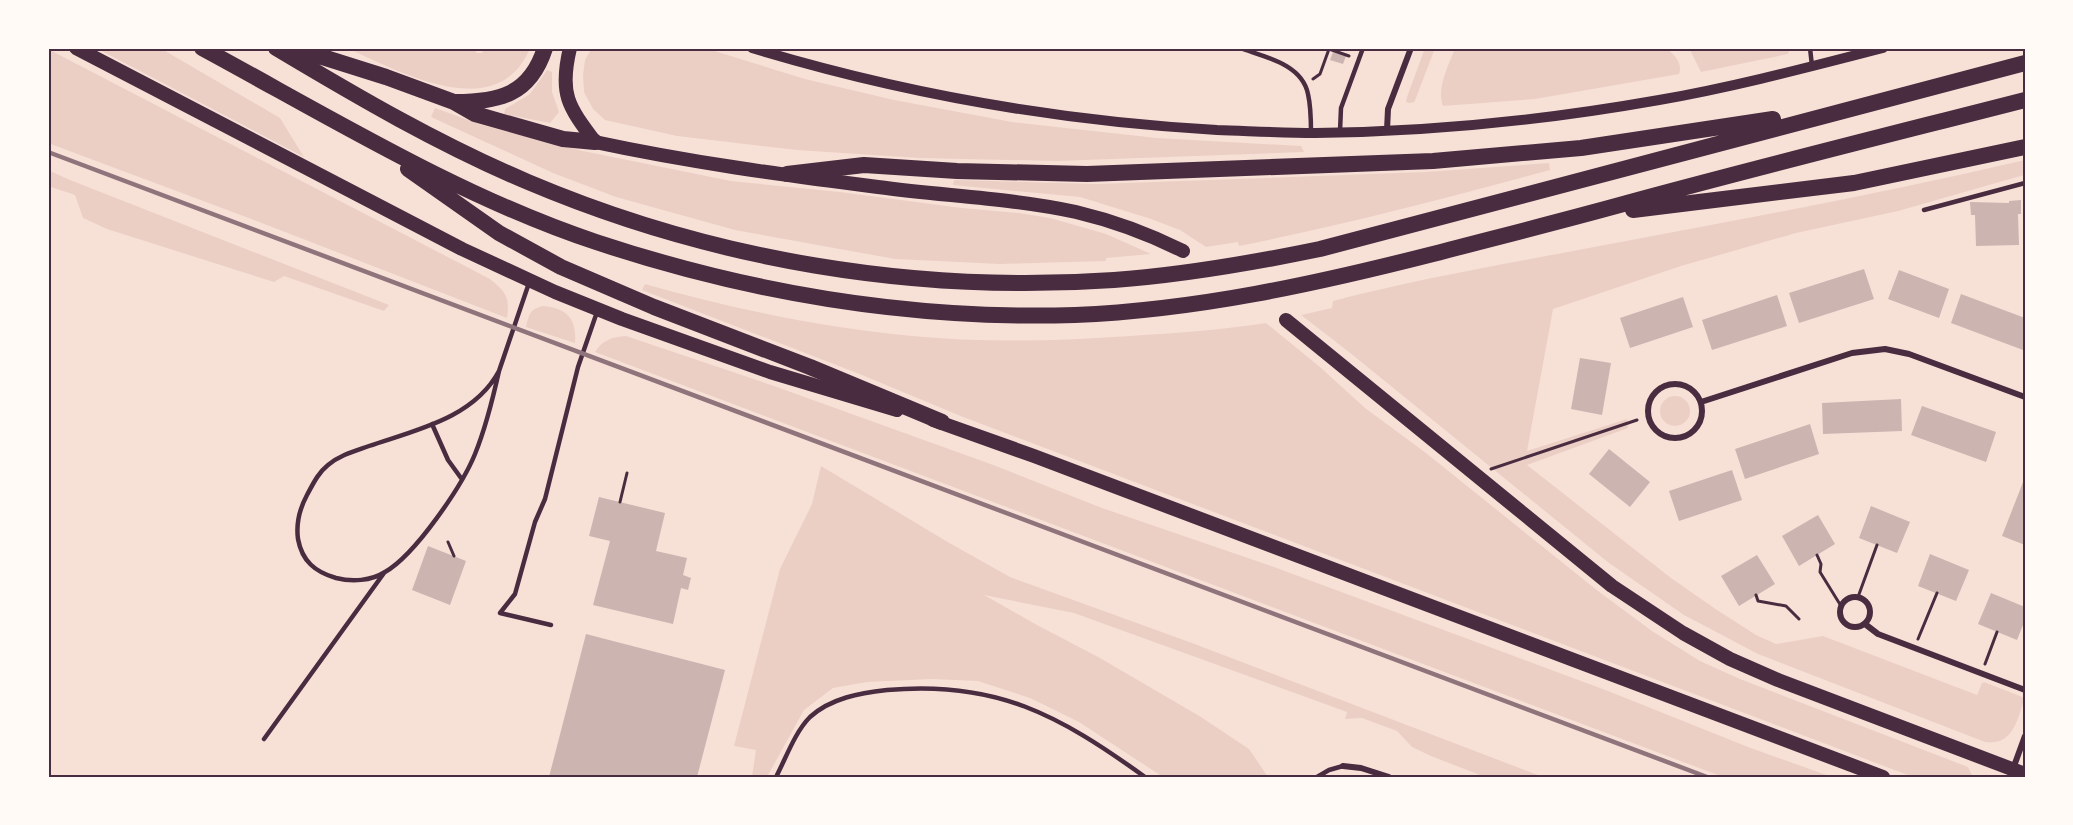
<svg xmlns="http://www.w3.org/2000/svg" width="2073" height="825" font-family="Georgia,serif">
	<rect width="100%" height="100%" fill="#f7e1d7"/>
	<path fill="#ebcfc5" d="M96,48h64l120,70 24,39z
		M347,48h126l4,5h4l6,-5h43c-32,78 -130,24 -183,0z
		M592,48h113l100,31 89,21 118,22 145,16 144,8 3,6 -247,9 -138,-3 -122,-8 -120,-14 -72,-16 -12,-11 -9,-17 -1,-17 2,-15z
		M1425,48h10l-19,50 -2,4 -5,1 -3,-1 1,-5z
		M1455,48h211c8,6 17,15 13,26l-144,25 -92,7c-7,-18 6,-41 12,-58z
		M1689,48h101l-2,6 -87,18z
		M48,49l442,230c16,13 20,18 17,39l-253,-98 -206,-77z
		M547,70l5,2v20l7,20 -9,11 -46,-9 1,-5 25,-15z
		M435,108l47,17 101,26 148,30 109,11 122,16 57,5 31,5 56,16 45,20 -45,4v3l-106,3 -105,-5 -160,-29 -119,-33 -63,-24 -122,-56z
		M2025,160v15l-8,2 -119,34 -102,22 -115,33 -128,43 -26,142 100,-32 1,9 -101,37 144,113 43,30 42,27 20,9 47,-8 154,59 5,-12 2,-1 41,16c-8,21 -11,48 -40,44l-227,-88 -74,-39 -75,-52 -260,-211 -48,-37 31,-7 1,-7c92,-24 184,-39 277,-57 139,-26 278,-52 415,-84z
		M1549,163l1,7c-103,28 -206,55 -311,76l-1,-4 -32,5 -26,-17 -29,-11 -71,-22 -127,-12 1,-5 144,4 83,-3 244,-9z
		M48,170l22,10 319,125 -5,6 -100,-35 -10,6 -167,-53 -24,-11 -8,-23 -27,-9z
		M645,284c88,25 175,43 267,52 73,7 146,5 218,0 46,-3 91,-6 136,-13l54,44 45,41 61,45 172,138 54,40 48,30 40,18 228,88 5,10h-60l-950,-360 -101,-42 -220,-85z
		M543,306c25,2 34,14 32,37l-49,-16c3,-13 4,-18 17,-21z
		M626,336l148,50 222,80 106,42 172,59 334,124 140,56 84,30h-109l-1128,-425c8,-12 16,-15 31,-16z
		M1660 411a15 15 0 1 1 30 0a15 15 0 1 1-30 0Z
		M821,466l125,75 64,36 182,66 351,134h-58l-54,-21 -19,-9 -15,-16 -35,-13 -17,1 2,-7 -273,-99 -90,-18 53,30 63,33 101,59 48,32 19,28h-105l-84,-55 -49,-24 -52,-17 -47,-2 -64,3 -34,6 -29,22 -37,67h-15l4,-27 -22,-4 46,-177 32,-65z"/>
	<path fill="#ccb4b1" d="M1333,52l13,4 -3,8 -13,-4z
		M2021,200v14h-3l1,31 -43,1 -1,-31h-4l-1,-13 39,1v-2z
		M1864,269l10,30 -75,24 -10,-30z
		M1899,270l50,19 -10,29 -51,-19z
		M1961,294l64,24v26l-2,6 -72,-27z
		M1777,295l10,31 -75,24 -10,-30z
		M1683,297l10,30 -63,21 -10,-30z
		M1580,358l31,5 -9,52 -31,-6z
		M1901,399l1,32 -79,3 -1,-31z
		M1922,406l74,26 -10,30 -75,-27z
		M1810,424l9,30 -74,25 -10,-30z
		M1609,449l41,33 -20,25 -41,-33z
		M1732,470l10,30 -63,21 -10,-30z
		M2025,477v68l-23,-9z
		M599,497l66,16 -9,38 31,7 -4,17 8,3 -3,12 -7,-2 -8,36 -80,-19 17,-64 -21,-5z
		M1871,506l39,16 -13,31 -38,-15z
		M1818,515l17,29 -36,22 -17,-30z
		M428,546l38,15 -16,44 -38,-15z
		M1930,554l39,16 -13,31 -38,-15z
		M1757,555l18,29 -36,22 -18,-30z
		M1991,593l34,14v13l-8,20 -39,-16z
		M586,634l139,36 -28,107h-148z"/>
	<g fill="none" stroke-linecap="round" stroke-linejoin="round">
		<path stroke="#4a2c40" stroke-width="3" d="M1013,48h1
			M1313,79l7,-5 9,-25 20,7
			M1491,469l146,-49
			M620,502l7,-29
			M448,542l6,14
			M1817,555l4,9 -1,8 21,34
			M1756,595l2,6 28,5 13,13
			M1858,597l19,-52
			M1918,639l19,-46
			M1985,664l12,-32"/>
		<path stroke="#4a2c40" stroke-width="4.5" d="M1240,48c25,9 62,16 68,46 3,13 3,26 3,39
			M1810,48l2,18
			M1340,131l1,-23 22,-60
			M1924,210l101,-27
			M499,371c-6,27 -13,56 -24,83 -13,32 -60,101 -90,118 -14,9 -33,10 -49,6 -21,-6 -34,-17 -38,-39 -2,-15 2,-31 9,-44 6,-11 11,-22 21,-30 12,-10 27,-14 41,-19 47,-16 105,-28 130,-75l30,-88
			M432,424l16,36 13,18
			M551,625l-51,-12 15,-19 20,-72 10,-23 33,-132 19,-55
			M264,739l120,-166
			M776,777c10,-19 19,-45 34,-60 21,-19 50,-24 77,-27 109,-10 172,25 258,87
			M1317,777l12,-7 14,-4"/>
		<path stroke="#4a2c40" stroke-width="6" d="M1387,130l1,-21 23,-61
			M1648 411a27 27 0 1 1 54 0a27 27 0 1 1-54 0Z
			M1701,402l151,-49 33,-4 24,5 116,43
			M1840 612a15 15 0 1 1 30 0a15 15 0 1 1-30 0Z
			M1865,624l13,10 147,56
			M1343,766l18,2 28,9
			M2010,777l15,-41"/>
		<path stroke="#4a2c40" stroke-width="10" d="M752,48c152,46 307,73 465,82 32,1 65,3 98,3 114,-1 231,-13 344,-33 75,-13 150,-33 224,-52"/>
		<path stroke="#4a2c40" stroke-width="14" d="M76,48l386,201 93,43 67,27 148,53 127,38
			M570,48c-11,46 -2,58 25,94 93,20 188,33 283,45 66,9 133,11 198,25 38,9 73,22 107,39
			M1286,320l326,266 71,47 47,26 48,21 247,94
			M933,420l101,36 849,321"/>
		<path stroke="#4a2c40" stroke-width="16" d="M202,48c126,68 258,149 394,194 154,51 317,78 479,73 122,-5 240,-31 358,-61 65,-17 129,-33 194,-51 132,-36 265,-69 398,-103
			M276,48c82,49 164,97 252,134 184,78 386,112 586,98 69,-5 138,-17 206,-31l705,-186
			M294,48l92,29 68,25 21,12 88,25 32,3
			M455,102c44,0 75,-7 90,-54
			M408,169l91,64 62,34 93,40 156,60 132,55
			M787,174l77,-9 93,6 130,3 346,-13 148,-13 192,-29
			M1633,210l221,-27 171,-36"/>
		<path stroke="#8f747c" stroke-width="4.5" d="M48,152l1659,625"/>
	</g>
	<rect width="2073" height="825" fill="none" stroke="#fffaf5" stroke-width="99"/>
	<rect x="50" y="50" width="1974" height="726" fill="none" stroke="#4a2c40" stroke-width="2"/>
</svg>
